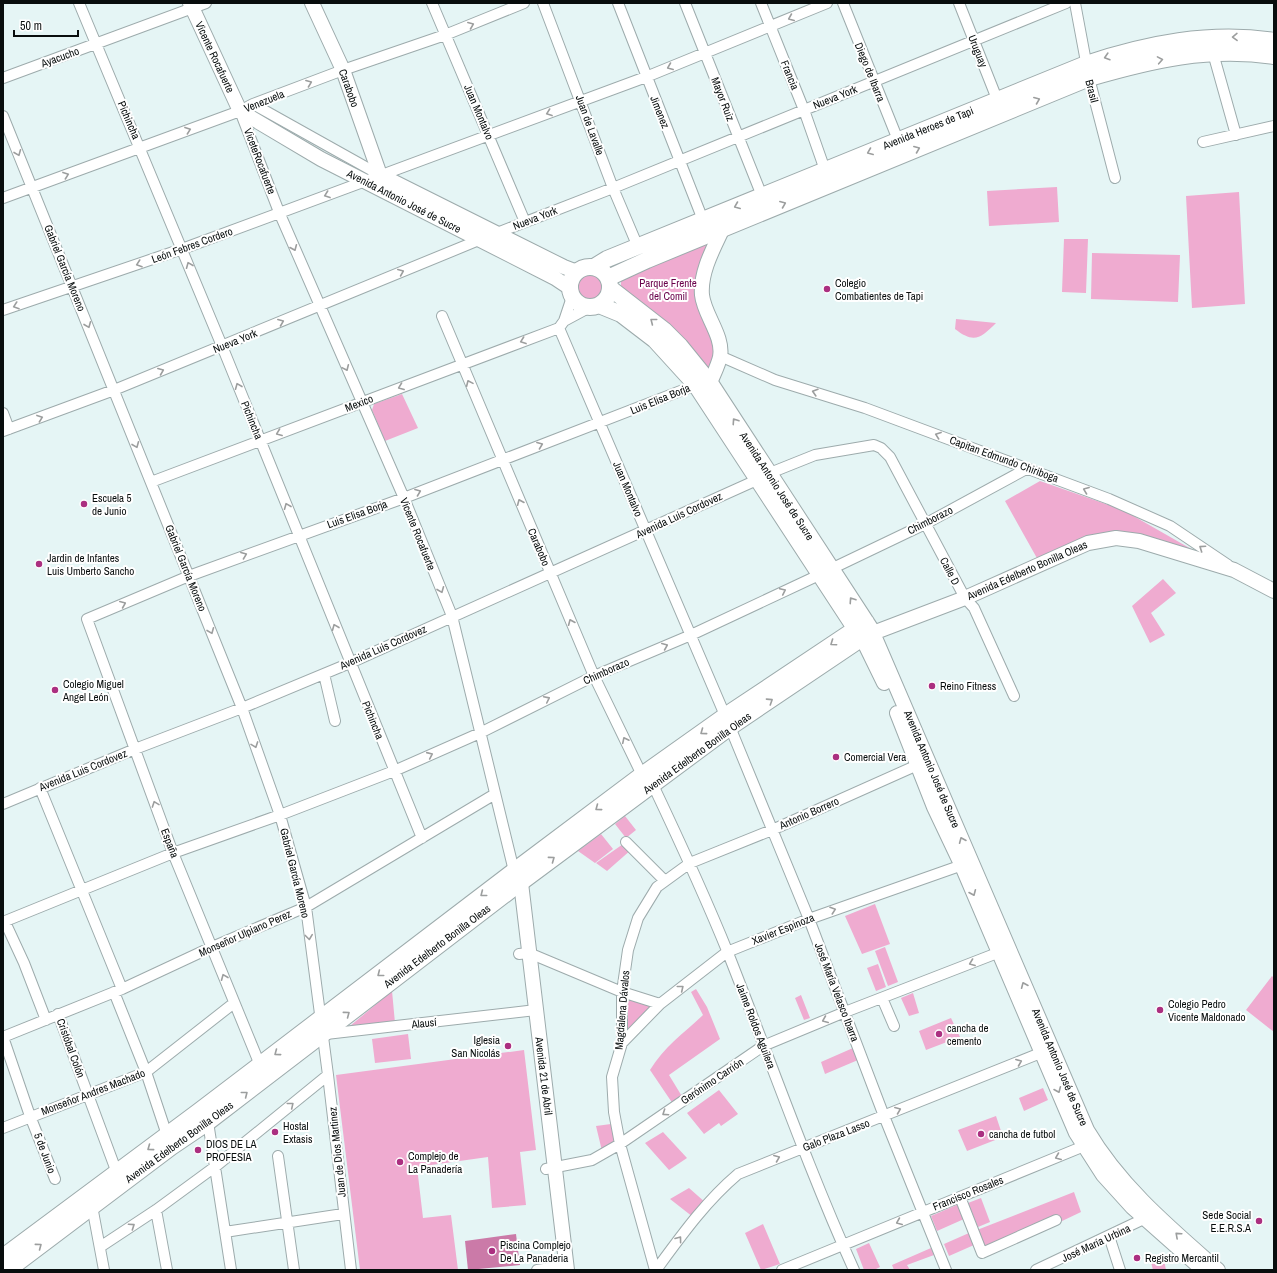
<svg xmlns="http://www.w3.org/2000/svg" width="1277" height="1273" font-family="'Archivo Narrow',sans-serif">
	<rect width="100%" height="100%" fill="#e5f5f5"/>
	<path fill="#efabd0" d="M1057,187l2,35 -70,4 -2,-35z
		M1239,192l6,112 -53,4 -6,-112z
		M715,238l-15,34 16,80 -6,22 -89,-86v-9z
		M1064,239h24l-2,54 -24,-1z
		M1092,253l88,2 -2,47 -87,-3z
		M575 287a14 14 0 1 1 28 0a14 14 0 1 1-28 0Z
		M956,319l40,4c-15,15 -22,21 -41,6z
		M402,394l16,34 -33,13 -13,-31 2,-6z
		M1040,481l83,29 84,48 -65,-22 -104,24 -33,-59z
		M1163,579l13,14 -25,20 14,22 -15,8 -18,-37z
		M625,816l11,14 -10,8 -11,-14z
		M601,834l12,15 -18,14 -17,-12z
		M626,842l6,7 -25,22 -11,-8z
		M875,904l15,40 -28,10 -17,-38z
		M885,947l13,35 -10,4 -13,-35z
		M878,964l8,23 -10,4 -9,-23z
		M1272,976l2,2v54l-28,-22z
		M696,989l11,18 13,32 -51,36 14,23 -10,6 -23,-34c14,-23 34,-37 53,-55l-12,-23z
		M392,991l3,32 -43,6 -2,-3z
		M913,993l6,20 -10,3 -8,-18z
		M801,995l9,23 -6,2 -9,-22z
		M627,998l26,8 -23,23 -2,-1z
		M951,1018l9,19 -34,13 -7,-19z
		M408,1034l3,25 -36,4 -3,-24z
		M853,1048l5,12 -33,14 -4,-12z
		M524,1050l12,100 -16,2 6,53 -34,3 -4,-51 -71,10 6,51 28,-3 7,55h-98l-24,-195z
		M1043,1088l5,12 -24,11 -5,-13z
		M719,1090l19,24 -17,12 -2,-3 -15,11 -17,-21z
		M996,1116l7,21 -36,14 -9,-21z
		M611,1124l6,18 -15,9 -6,-25z
		M663,1132l24,26 -18,12 -24,-27z
		M689,1188l17,15 -13,14 -23,-18z
		M1074,1192l7,20 -21,10 -3,-7 -72,33 -8,-18z
		M981,1198l9,24 -12,5 -10,-24z
		M959,1204l5,15 -27,12 -6,-15z
		M763,1224l17,40 -19,6 -16,-37z
		M969,1233l5,12 -25,11 -5,-12z
		M869,1243l11,24 -6,3h-10l-8,-21z
		M931,1248l3,7 -27,10 3,5h-16l-2,-5z
		M1164,1260l2,10h-13l-2,-8z"/>
	<path fill="#cb7aa8" d="M516,1234l4,31 -52,5 -3,-29z"/>
	<g fill="none" stroke-linecap="round" stroke-linejoin="round">
		<defs>
			<path id="street" d="M79,3l143,343 200,492
				M432,3l93,219
				M543,3l70,185 25,59
				M618,3l85,217
				M685,3l77,193
				M761,3l43,107 21,60
				M843,3l55,137
				M959,3l38,96
				M1075,3l14,75 26,100
				M1213,53l23,82
				M3,78l203,-75
				M253,104l127,71
				M240,111l39,101 125,286 48,118 62,255
				M3,116l239,592 38,107 26,92 22,168 23,195
				M1203,142l71,-16
				M3,198l237,-87 13,-7 90,-34 102,-35 79,-32
				M3,310l179,-61 464,-172 181,-74
				M442,316l152,360 48,99
				M564,321l26,-14
				M559,328l171,399 79,192 75,197 62,154
				M720,356l55,24 90,28 244,91 61,27 58,39
				M3,413l6,16
				M3,431l111,-41 365,-150 134,-52 453,-185
				M770,473l45,-18 59,-10 7,3 9,9 75,141 9,10 40,88
				M151,482l408,-154 5,-7 8,-24
				M831,569l94,-45 103,-56
				M324,674l11,47
				M653,785c26,55 52,111 75,168 42,106 79,213 126,317
				M40,788l82,201
				M3,804l132,-55 107,-41 108,-45 409,-184
				M626,842l39,39
				M3,922l170,-69 107,-38 114,-44 86,-38 114,-57 97,-41 128,-60
				M5,922l19,41 22,57
				M519,954l10,-1 93,39 38,12
				M114,992l32,80 21,63
				M882,998l12,28
				M58,1014l59,159
				M326,1034l210,-24
				M3,1037l119,-48 90,-42 94,-40 189,-113
				M3,1037l27,79 25,63
				M622,1043l38,-39 67,-52 82,-33 159,-56
				M260,1065l-87,-212 -86,-234 102,-43 215,-78 292,-113
				M208,1122l23,148
				M3,1128l143,-56 88,-69
				M278,1156l16,114
				M546,1169l46,-9 28,-16 143,-98 82,-34 160,-62
				M960,1197l22,56 74,-33
				M92,1206l12,64
				M156,1210l11,60
				M225,1232l118,-18
				M1109,1236l11,34
				M100,1247l56,-37 60,-44 112,-91
				M537,1270l21,-3
				M655,1270l-35,-126 -6,-32 -2,-35 10,-34v-51l6,-42 10,-32 19,-31 33,-24 82,-33 150,-67
				M656,1270c25,-34 49,-68 82,-96l310,-124
				M782,1270l307,-126
				M1036,1270l114,-54"/>
			<path id="secondary" d="M190,3l50,108 81,48 234,119 15,10
				M312,3l31,67 37,105 184,92 13,5
				M710,383c3,-8 8,-17 10,-26 4,-21 -16,-42 -18,-62 -2,-22 11,-46 20,-65
				M862,638l22,45
				M897,713l37,94 28,59 114,267 27,42 29,32 71,63
				M516,874l5,9 46,387
				M1218,1270c-49,-43 -98,-84 -131,-140l-214,-497 92,-35 123,-55 28,-5 23,3 95,29 40,21"/>
			<path id="primary" d="M570 287a20 20 0 1 1 40 0a20 20 0 1 1-40 0Z
				M594,267l13,-8 479,-195c61,-20 124,-33 188,-23
				M608,278l39,-18 442,-182c62,-18 120,-32 185,-22
				M599,305l22,9 34,26 41,45 165,252
				M3,1257l195,-145 316,-241 128,-96 83,-59 141,-94
				M8,1270l163,-123 37,-25 304,-233 218,-162 132,-89 11,-5 -163,-250 -30,-37 -16,-16 -54,-42"/>
		</defs>
		<use href="#street" stroke="#9dabac" stroke-width="12"/>
		<use href="#secondary" stroke="#9dabac" stroke-width="16"/>
		<use href="#primary" stroke="#9dabac" stroke-width="18"/>
		<use href="#street" stroke="#fff" stroke-width="10"/>
		<use href="#secondary" stroke="#fff" stroke-width="14"/>
		<use href="#primary" stroke="#fff" stroke-width="16"/>
	</g>
	<defs><path id="oneway-chevron" d="M-2-3.5L2.5 0L-2 3.5" fill="none" stroke-width="1.6" stroke-linecap="round" stroke-linejoin="round"/></defs>
	<g stroke="#9c9e9e">
		<use href="#oneway-chevron" transform="translate(791 18) rotate(157)"/>
		<use href="#oneway-chevron" transform="translate(471 25) rotate(-22)"/>
		<use href="#oneway-chevron" transform="translate(1235 37) rotate(179)"/>
		<use href="#oneway-chevron" transform="translate(1107 57) rotate(163)"/>
		<use href="#oneway-chevron" transform="translate(1160 60) rotate(-10)"/>
		<use href="#oneway-chevron" transform="translate(670 67) rotate(158)"/>
		<use href="#oneway-chevron" transform="translate(309 83) rotate(-21)"/>
		<use href="#oneway-chevron" transform="translate(1037 100) rotate(-22)"/>
		<use href="#oneway-chevron" transform="translate(549 113) rotate(160)"/>
		<use href="#oneway-chevron" transform="translate(188 130) rotate(-20)"/>
		<use href="#oneway-chevron" transform="translate(917 149) rotate(-22)"/>
		<use href="#oneway-chevron" transform="translate(870 152) rotate(158)"/>
		<use href="#oneway-chevron" transform="translate(18 153) rotate(68)"/>
		<use href="#oneway-chevron" transform="translate(66 175) rotate(-20)"/>
		<use href="#oneway-chevron" transform="translate(327 195) rotate(160)"/>
		<use href="#oneway-chevron" transform="translate(783 204) rotate(-22)"/>
		<use href="#oneway-chevron" transform="translate(737 206) rotate(158)"/>
		<use href="#oneway-chevron" transform="translate(294 248) rotate(67)"/>
		<use href="#oneway-chevron" transform="translate(139 264) rotate(161)"/>
		<use href="#oneway-chevron" transform="translate(189 265) rotate(-112)"/>
		<use href="#oneway-chevron" transform="translate(401 272) rotate(-23)"/>
		<use href="#oneway-chevron" transform="translate(16 306) rotate(161)"/>
		<use href="#oneway-chevron" transform="translate(653 321) rotate(-142)"/>
		<use href="#oneway-chevron" transform="translate(281 322) rotate(-22)"/>
		<use href="#oneway-chevron" transform="translate(88 325) rotate(68)"/>
		<use href="#oneway-chevron" transform="translate(523 341) rotate(160)"/>
		<use href="#oneway-chevron" transform="translate(346 368) rotate(66)"/>
		<use href="#oneway-chevron" transform="translate(161 371) rotate(-22)"/>
		<use href="#oneway-chevron" transform="translate(469 383) rotate(-114)"/>
		<use href="#oneway-chevron" transform="translate(238 386) rotate(-112)"/>
		<use href="#oneway-chevron" transform="translate(401 387) rotate(159)"/>
		<use href="#oneway-chevron" transform="translate(815 392) rotate(-163)"/>
		<use href="#oneway-chevron" transform="translate(40 418) rotate(-20)"/>
		<use href="#oneway-chevron" transform="translate(735 421) rotate(-124)"/>
		<use href="#oneway-chevron" transform="translate(279 433) rotate(159)"/>
		<use href="#oneway-chevron" transform="translate(938 435) rotate(-160)"/>
		<use href="#oneway-chevron" transform="translate(136 445) rotate(68)"/>
		<use href="#oneway-chevron" transform="translate(540 445) rotate(-21)"/>
		<use href="#oneway-chevron" transform="translate(1086 490) rotate(-159)"/>
		<use href="#oneway-chevron" transform="translate(418 492) rotate(-21)"/>
		<use href="#oneway-chevron" transform="translate(520 502) rotate(-113)"/>
		<use href="#oneway-chevron" transform="translate(287 506) rotate(-112)"/>
		<use href="#oneway-chevron" transform="translate(1202 548) rotate(-146)"/>
		<use href="#oneway-chevron" transform="translate(244 555) rotate(-21)"/>
		<use href="#oneway-chevron" transform="translate(441 590) rotate(68)"/>
		<use href="#oneway-chevron" transform="translate(783 591) rotate(-25)"/>
		<use href="#oneway-chevron" transform="translate(852 600) rotate(-124)"/>
		<use href="#oneway-chevron" transform="translate(123 604) rotate(-23)"/>
		<use href="#oneway-chevron" transform="translate(571 622) rotate(-113)"/>
		<use href="#oneway-chevron" transform="translate(335 627) rotate(-112)"/>
		<use href="#oneway-chevron" transform="translate(211 631) rotate(68)"/>
		<use href="#oneway-chevron" transform="translate(833 643) rotate(145)"/>
		<use href="#oneway-chevron" transform="translate(665 646) rotate(-23)"/>
		<use href="#oneway-chevron" transform="translate(547 699) rotate(-26)"/>
		<use href="#oneway-chevron" transform="translate(770 701) rotate(-33)"/>
		<use href="#oneway-chevron" transform="translate(703 732) rotate(144)"/>
		<use href="#oneway-chevron" transform="translate(625 740) rotate(-116)"/>
		<use href="#oneway-chevron" transform="translate(255 745) rotate(70)"/>
		<use href="#oneway-chevron" transform="translate(430 755) rotate(-24)"/>
		<use href="#oneway-chevron" transform="translate(155 804) rotate(-110)"/>
		<use href="#oneway-chevron" transform="translate(598 808) rotate(143)"/>
		<use href="#oneway-chevron" transform="translate(962 840) rotate(-113)"/>
		<use href="#oneway-chevron" transform="translate(552 859) rotate(-36)"/>
		<use href="#oneway-chevron" transform="translate(973 893) rotate(67)"/>
		<use href="#oneway-chevron" transform="translate(483 894) rotate(142)"/>
		<use href="#oneway-chevron" transform="translate(833 910) rotate(-19)"/>
		<use href="#oneway-chevron" transform="translate(309 937) rotate(83)"/>
		<use href="#oneway-chevron" transform="translate(972 963) rotate(159)"/>
		<use href="#oneway-chevron" transform="translate(380 974) rotate(142)"/>
		<use href="#oneway-chevron" transform="translate(224 977) rotate(-112)"/>
		<use href="#oneway-chevron" transform="translate(1024 985) rotate(-113)"/>
		<use href="#oneway-chevron" transform="translate(681 988) rotate(-39)"/>
		<use href="#oneway-chevron" transform="translate(347 1014) rotate(-37)"/>
		<use href="#oneway-chevron" transform="translate(825 1020) rotate(157)"/>
		<use href="#oneway-chevron" transform="translate(277 1053) rotate(143)"/>
		<use href="#oneway-chevron" transform="translate(1019 1062) rotate(-22)"/>
		<use href="#oneway-chevron" transform="translate(1058 1090) rotate(67)"/>
		<use href="#oneway-chevron" transform="translate(245 1094) rotate(-38)"/>
		<use href="#oneway-chevron" transform="translate(291 1105) rotate(-39)"/>
		<use href="#oneway-chevron" transform="translate(898 1110) rotate(-22)"/>
		<use href="#oneway-chevron" transform="translate(665 1113) rotate(146)"/>
		<use href="#oneway-chevron" transform="translate(150 1148) rotate(144)"/>
		<use href="#oneway-chevron" transform="translate(1058 1157) rotate(158)"/>
		<use href="#oneway-chevron" transform="translate(777 1158) rotate(-22)"/>
		<use href="#oneway-chevron" transform="translate(899 1222) rotate(157)"/>
		<use href="#oneway-chevron" transform="translate(132 1226) rotate(-34)"/>
		<use href="#oneway-chevron" transform="translate(1178 1235) rotate(-138)"/>
		<use href="#oneway-chevron" transform="translate(679 1239) rotate(-53)"/>
		<use href="#oneway-chevron" transform="translate(39 1246) rotate(-37)"/>
	</g>
	<g fill="#ab2f80" stroke="#fff" stroke-width="1.5">
		<circle cx="827" cy="289" r="4"/>
		<circle cx="84" cy="504" r="4"/>
		<circle cx="39" cy="564" r="4"/>
		<circle cx="932" cy="686" r="4"/>
		<circle cx="55" cy="690" r="4"/>
		<circle cx="836" cy="757" r="4"/>
		<circle cx="1160" cy="1010" r="4"/>
		<circle cx="939" cy="1034" r="4"/>
		<circle cx="508" cy="1046" r="4"/>
		<circle cx="275" cy="1132" r="4"/>
		<circle cx="981" cy="1134" r="4"/>
		<circle cx="198" cy="1150" r="4"/>
		<circle cx="400" cy="1162" r="4"/>
		<circle cx="1259" cy="1221" r="4"/>
		<circle cx="492" cy="1251" r="4"/>
		<circle cx="1137" cy="1258" r="4"/>
	</g>
	<g text-anchor="middle" stroke-width="4" stroke-linejoin="round" paint-order="stroke">
		<g font-size="11" fill="#080d0d" stroke="#fff">
			<text transform="translate(978 51) rotate(68)" y="4">Uruguay</text>
			<text transform="translate(60 57) rotate(-20)" y="4">Ayacucho</text>
			<text transform="translate(215 57) rotate(65)" y="4">Vicente Rocafuerte</text>
			<text transform="translate(870 72) rotate(68)" y="4">Diego de Ibarra</text>
			<text transform="translate(790 75) rotate(68)" y="4">Francia</text>
			<text transform="translate(349 88) rotate(70)" y="4">Carabobo</text>
			<text transform="translate(1092 91) rotate(76)" y="4">Brasil</text>
			<text transform="translate(835 97) rotate(-22)" y="4">Nueva York</text>
			<text transform="translate(723 99) rotate(69)" y="4">Mayor Ruiz</text>
			<text transform="translate(264 101) rotate(-22)" y="4">Venezuela</text>
			<text transform="translate(479 112) rotate(67)" y="4">Juan Montalvo</text>
			<text transform="translate(660 112) rotate(68)" y="4">Jimenez</text>
			<text transform="translate(129 120) rotate(67)" y="4">Pichincha</text>
			<text transform="translate(590 125) rotate(70)" y="4">Juan de Lavalle</text>
			<text transform="translate(928 128) rotate(-22)" y="4">Avenida Heroes de Tapi</text>
			<text transform="translate(260 161) rotate(69)" y="4">ViceteRocafuerte</text>
			<text transform="translate(404 201) rotate(27)" y="4">Avenida Antonio José de Sucre</text>
			<text transform="translate(535 218) rotate(-21)" y="4">Nueva York</text>
			<text transform="translate(192 245) rotate(-20)" y="4">León Febres Cordero</text>
			<text transform="translate(65 268) rotate(68)" y="4">Gabriel García Moreno</text>
			<text transform="translate(235 341) rotate(-22)" y="4">Nueva York</text>
			<text transform="translate(660 399) rotate(-22)" y="4">Luis Elisa Borja</text>
			<text transform="translate(359 403) rotate(-21)" y="4">Mexico</text>
			<text transform="translate(252 420) rotate(68)" y="4">Pichincha</text>
			<text transform="translate(1004 459) rotate(20)" y="4">Capitan Edmundo Chiriboga</text>
			<text transform="translate(777 486) rotate(57)" y="4">Avenida Antonio José de Sucre</text>
			<text transform="translate(628 489) rotate(67)" y="4">Juan Montalvo</text>
			<text transform="translate(357 514) rotate(-20)" y="4">Luis Elisa Borja</text>
			<text transform="translate(679 515) rotate(-25)" y="4">Avenida Luis Cordovez</text>
			<text transform="translate(930 520) rotate(-27)" y="4">Chimborazo</text>
			<text transform="translate(418 534) rotate(68)" y="4">Vicente Rocafuerte</text>
			<text transform="translate(539 547) rotate(67)" y="4">Carabobo</text>
			<text transform="translate(186 568) rotate(68)" y="4">Gabriel García Moreno</text>
			<text transform="translate(1027 570) rotate(-24)" y="4">Avenida Edelberto Bonilla Oleas</text>
			<text transform="translate(950 571) rotate(62)" y="4">Calle D</text>
			<text transform="translate(383 647) rotate(-24)" y="4">Avenida Luis Cordovez</text>
			<text transform="translate(606 671) rotate(-24)" y="4">Chimborazo</text>
			<text transform="translate(373 720) rotate(68)" y="4">Pichincha</text>
			<text transform="translate(697 753) rotate(-36)" y="4">Avenida Edelberto Bonilla Oleas</text>
			<text transform="translate(932 769) rotate(67)" y="4">Avenida Antonio José de Sucre</text>
			<text transform="translate(83 770) rotate(-22)" y="4">Avenida Luis Cordovez</text>
			<text transform="translate(809 813) rotate(-24)" y="4">Antonio Borrero</text>
			<text transform="translate(170 843) rotate(69)" y="4">España</text>
			<text transform="translate(295 873) rotate(76)" y="4">Gabriel García Moreno</text>
			<text transform="translate(783 929) rotate(-22)" y="4">Xavier Espinoza</text>
			<text transform="translate(245 933) rotate(-24)" y="4">Monseñor Ulpiano Perez</text>
			<text transform="translate(437 946) rotate(-37)" y="4">Avenida Edelberto Bonilla Oleas</text>
			<text transform="translate(837 992) rotate(69)" y="4">José María Velasco Ibarra</text>
			<text transform="translate(622 1010) rotate(-85)" y="4">Magdalena Dávalos</text>
			<text transform="translate(424 1023) rotate(-6)" y="4">Alausí</text>
			<text transform="translate(756 1026) rotate(69)" y="4">Jaime Roldos Aguilera</text>
			<text transform="translate(71 1048) rotate(70)" y="4">Cristóbal Colón</text>
			<text transform="translate(1060 1067) rotate(67)" y="4">Avenida Antonio José de Sucre</text>
			<text transform="translate(544 1076) rotate(83)" y="4">Avenida 21 de Abril</text>
			<text transform="translate(712 1081) rotate(-34)" y="4">Gerónimo Carrión</text>
			<text transform="translate(93 1092) rotate(-21)" y="4">Monseñor Andres Machado</text>
			<text transform="translate(836 1135) rotate(-21)" y="4">Galo Plaza Lasso</text>
			<text transform="translate(179 1142) rotate(-36)" y="4">Avenida Edelberto Bonilla Oleas</text>
			<text transform="translate(337 1152) rotate(-96)" y="4">Juan de Dios Martinez</text>
			<text transform="translate(45 1153) rotate(69)" y="4">5 de Junio</text>
			<text transform="translate(968 1193) rotate(-22)" y="4">Francisco Rosales</text>
			<text transform="translate(1096 1243) rotate(-25)" y="4">José María Urbina</text>
		</g>
		<g font-size="11" fill="#69014a" stroke="#fff">
			<text x="668" y="287">Parque Frente<tspan x="668" dy="13">del Comil</tspan></text>
		</g>
		<g font-size="11" fill="#080d0d" stroke="#fff" text-anchor="start">
			<text x="835" y="287">Colegio<tspan x="835" dy="13">Combatientes de Tapi</tspan></text>
			<text x="92" y="502">Escuela 5<tspan x="92" dy="13">de Junio</tspan></text>
			<text x="47" y="562">Jardin de Infantes<tspan x="47" dy="13">Luis Umberto Sancho</tspan></text>
			<text x="63" y="688">Colegio Miguel<tspan x="63" dy="13">Angel León</tspan></text>
			<text x="940" y="690">Reino Fitness</text>
			<text x="844" y="761">Comercial Vera</text>
			<text x="1168" y="1008">Colegio Pedro<tspan x="1168" dy="13">Vicente Maldonado</tspan></text>
			<text x="947" y="1032">cancha de<tspan x="947" dy="13">cemento</tspan></text>
			<text x="500" y="1044" text-anchor="end">Iglesia<tspan x="500" dy="13">San Nicolás</tspan></text>
			<text x="283" y="1130">Hostal<tspan x="283" dy="13">Extasis</tspan></text>
			<text x="989" y="1138">cancha de futbol</text>
			<text x="206" y="1148">DIOS DE LA<tspan x="206" dy="13">PROFESIA</tspan></text>
			<text x="408" y="1160">Complejo de<tspan x="408" dy="13">La Panadería</tspan></text>
			<text x="1251" y="1219" text-anchor="end">Sede Social<tspan x="1251" dy="13">E.E.R.S.A</tspan></text>
			<text x="500" y="1249">Piscina Complejo<tspan x="500" dy="13">De La Panaderia</tspan></text>
			<text x="1145" y="1262">Registro Mercantil</text>
		</g>
	</g>
	<rect width="1277" height="1273" fill="none" stroke="#080d0d" stroke-width="8"/>
	<path d="M14 30v6h64v-6" fill="none" stroke="#080d0d" stroke-width="2"/>
	<text x="20" y="30" font-size="12" fill="#080d0d" stroke="#ffffff" stroke-width="3" paint-order="stroke">50 m</text>
</svg>
